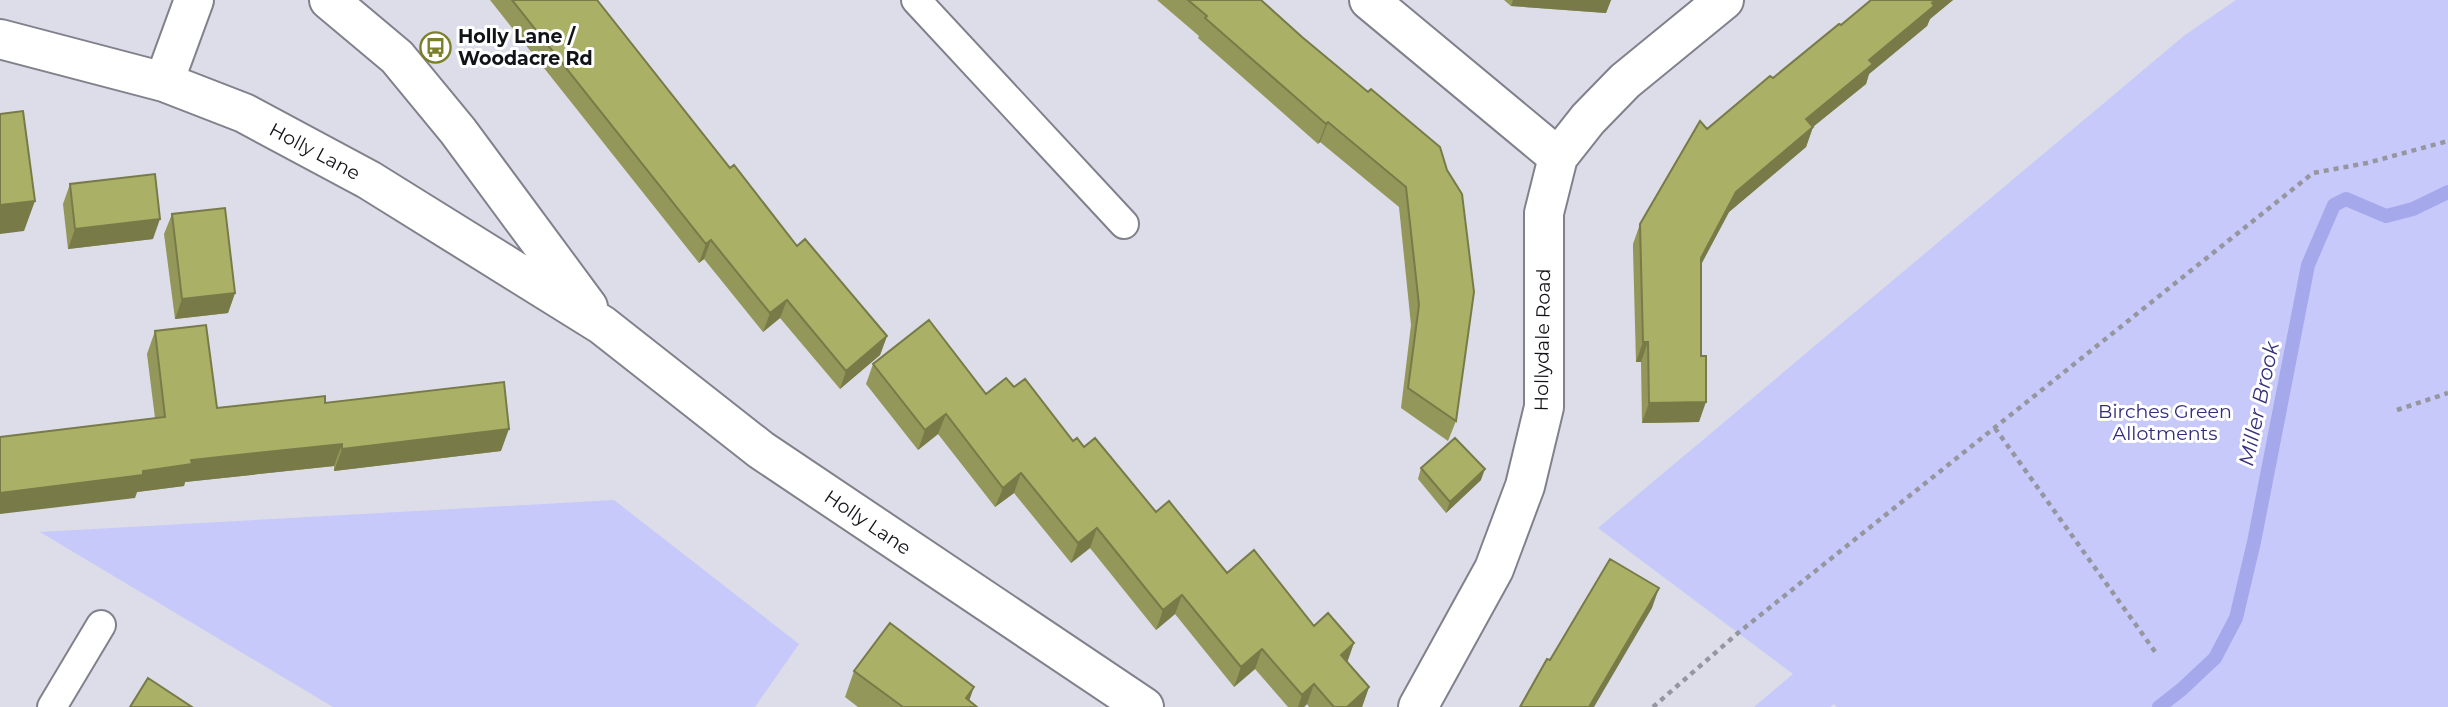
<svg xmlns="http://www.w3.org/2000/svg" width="2448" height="707" font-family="Montserrat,sans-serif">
	<rect width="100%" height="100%" fill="#dcdde8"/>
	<path fill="#c6c9f9" d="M2236,0h212v707h-611l-3,-3 -4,3h-76l39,-33 -195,-146 587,-493z
		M614,500l185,144 -44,63h-422l-293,-175z"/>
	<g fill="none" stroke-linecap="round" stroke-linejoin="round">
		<path stroke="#a5a9ec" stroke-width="14" d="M2159,707l23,-18 33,-31 21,-40 18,-76 54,-277 26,-60 12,-6 40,17 27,-7 35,-17"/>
		<defs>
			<path id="lane" d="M916,0l208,224
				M52,707l49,-82"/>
			<path id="street" d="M329,0l68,57 61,74 130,176
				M1369,0l189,157 30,-38 37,-38 99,-81
				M0,39l164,43 80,31 125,67 233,145 159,125 383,257
				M164,82l30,-82
				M1418,707l76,-138 31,-83 19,-79v-194l14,-56"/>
		</defs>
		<use href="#lane" stroke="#80818b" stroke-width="32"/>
		<use href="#street" stroke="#80818b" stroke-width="42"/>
		<path stroke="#95969f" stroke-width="4.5" stroke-dasharray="5 5" stroke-linecap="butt" d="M2397,410l51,-17
			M1995,428l161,225
			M1653,707l85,-74 575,-460 54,-10 81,-22"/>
		<use href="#lane" stroke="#fff" stroke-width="28"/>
		<use href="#street" stroke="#fff" stroke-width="38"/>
	</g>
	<path fill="#939759" d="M490,0h107l133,168 67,78 90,90 -7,19 -40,34 -60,-71 -17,14 -59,-73 -5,4z
		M1157,0h104l41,37 66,55 72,55 16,274 -8,20 -47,-33 10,-83 -12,-118 -79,-65 -2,2 -120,-106 1,-2z
		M1504,0h107l-5,13 -95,-7z
		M1871,0h82l-23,19 -3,7 -58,48 -3,10 -53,43 -7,20 -77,65 -28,52 -2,158 -57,1 -1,-61h-5l-3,-113v-5l7,-20 67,-95 134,-104z
		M70,184l83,55 -85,10 -5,-45z
		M172,214l63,79 -7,20 -53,6 -11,-85z
		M155,331l62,77 108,-5 176,48 -167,20v-5l-149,16 -1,4 -47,6 -2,6 20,-80 -8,-64z
		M873,364l113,30 28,-7 59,54 11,6 72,65 71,61 87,53 55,61 -7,20h-53l-2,-3 -3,3h-16l-33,-38 -21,18 -59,-73 -19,16 -66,-82 -19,15 -57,-70 -19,14 -57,-73 -20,16 -52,-66z
		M1421,468l60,12 -35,33 -28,-34z
		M854,671l115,30 8,6h-119l-13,-10z"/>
	<path fill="#787b48" d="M1513,0h98l-5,13 -95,-7z
		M1936,0h17l-23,19 -3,7 -58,48 -3,10 -67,54 7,-19z
		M1328,122l-8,20 -2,2 8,-20z
		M1813,127l-7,20 -77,65 -35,66 7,-20 35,-66z
		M35,201l-11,30 -24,3v-29z
		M160,219l-7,20 -85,10 7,-20z
		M711,240l-7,19 -5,4 7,-19z
		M235,293l-7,20 -53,6 7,-20z
		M787,300l-7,18 -17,14 7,-19z
		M887,336l-7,19 -40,34 6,-18z
		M1643,342h5l-7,20h-5z
		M1706,402l-7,20 -57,1 7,-20z
		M946,414l-8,20 -20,16 7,-20z
		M509,429l-8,22 -167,20 8,-22z
		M342,444l-8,22 -149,16 -1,4 -47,6 -2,6 -135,16v-21l143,-22 48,-11z
		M1485,469l-4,11 -35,33 4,-11z
		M1021,473l-7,20 -19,14 8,-19z
		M1097,528l-7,20 -19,15 7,-20z
		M1659,588l-7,20 -58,99h-5z
		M1182,595l-7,19 -19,16 7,-20z
		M1354,643l-7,20 -6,-8z
		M1262,649l-7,20 -21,18 7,-20z
		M1314,684l-7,20 -3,3h-6l4,-12z
		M974,687l-7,20 -1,-9z
		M1369,687l-7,20h-15z"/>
	<path fill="#abb067" stroke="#787b48" stroke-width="2" d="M512,0h85l133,168 4,-3 63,81 8,-7 82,97 -41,35 -59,-71 -17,13 -59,-73 -5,4z
		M1188,0h73l41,37 66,55 3,-3 69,58 7,23 15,24 12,98 -18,129 -48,-33 11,-83 -13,-118 -78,-65 -2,2 -121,-106 2,-2z
		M1871,0h65l-4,3 2,3 -65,54 4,4 -67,55 7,8 -77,65 -35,66v98h5v46l-57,1 -1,-61h-5l-3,-118 60,-103 7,8 63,-53 3,2 66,-54 2,1z
		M23,111l12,90 -35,4v-91z
		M155,174l5,45 -85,10 -5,-45z
		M225,208l10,85 -53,6 -10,-85z
		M929,320l57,74 20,-16 8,9 11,-8 48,62 4,-3 7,9 11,-9 61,74 13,-11 58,72 27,-23 60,76 14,-13 26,30 -13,12 28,32 -22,20h-13l-20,-23 -12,11 -40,-46 -21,18 -59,-72 -19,15 -66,-82 -19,15 -57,-70 -18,15 -57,-74 -21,16 -52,-66z
		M206,325l11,83 108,-12v7l179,-21 5,47 -167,20v-5l-151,16 1,4 -49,7v4l-143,18v-56l165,-20 -10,-86z
		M1455,438l30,31 -35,33 -29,-34z
		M1610,559l49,29 -70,119h-69l27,-48 3,1z
		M890,623l84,64 -8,11 11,9h-74l-49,-36z
		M148,678l44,29h-62z"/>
	<defs>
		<symbol id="bus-ring" viewBox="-11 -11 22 22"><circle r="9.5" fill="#fff" stroke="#7b7f28" stroke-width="1.5"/><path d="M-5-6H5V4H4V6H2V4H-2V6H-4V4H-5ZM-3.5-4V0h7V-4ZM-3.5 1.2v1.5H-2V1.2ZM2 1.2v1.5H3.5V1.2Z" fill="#7b7f28"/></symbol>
	</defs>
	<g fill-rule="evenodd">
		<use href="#bus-ring" x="418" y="30" width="35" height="35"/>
	</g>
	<g text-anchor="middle" stroke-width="6" stroke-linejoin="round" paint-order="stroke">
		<g font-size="19" font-weight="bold" fill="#121317" stroke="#fff" text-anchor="start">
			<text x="458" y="43">Holly Lane /<tspan x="458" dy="22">Woodacre Rd</tspan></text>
		</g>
		<g font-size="19" fill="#121317" stroke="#fff">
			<text transform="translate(315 151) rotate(28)" y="7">Holly Lane</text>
			<text transform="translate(1542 340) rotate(-89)" y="7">Hollydale Road</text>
			<text transform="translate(868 522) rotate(34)" y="7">Holly Lane</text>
		</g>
		<g font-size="19" fill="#332d79" stroke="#fff">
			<text x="2165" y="418">Birches Green<tspan x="2165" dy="22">Allotments</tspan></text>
		</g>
		<g font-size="21" font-style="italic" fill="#36317e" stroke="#fff">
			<text transform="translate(2259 404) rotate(-78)" y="7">Miller Brook</text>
		</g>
	</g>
</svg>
